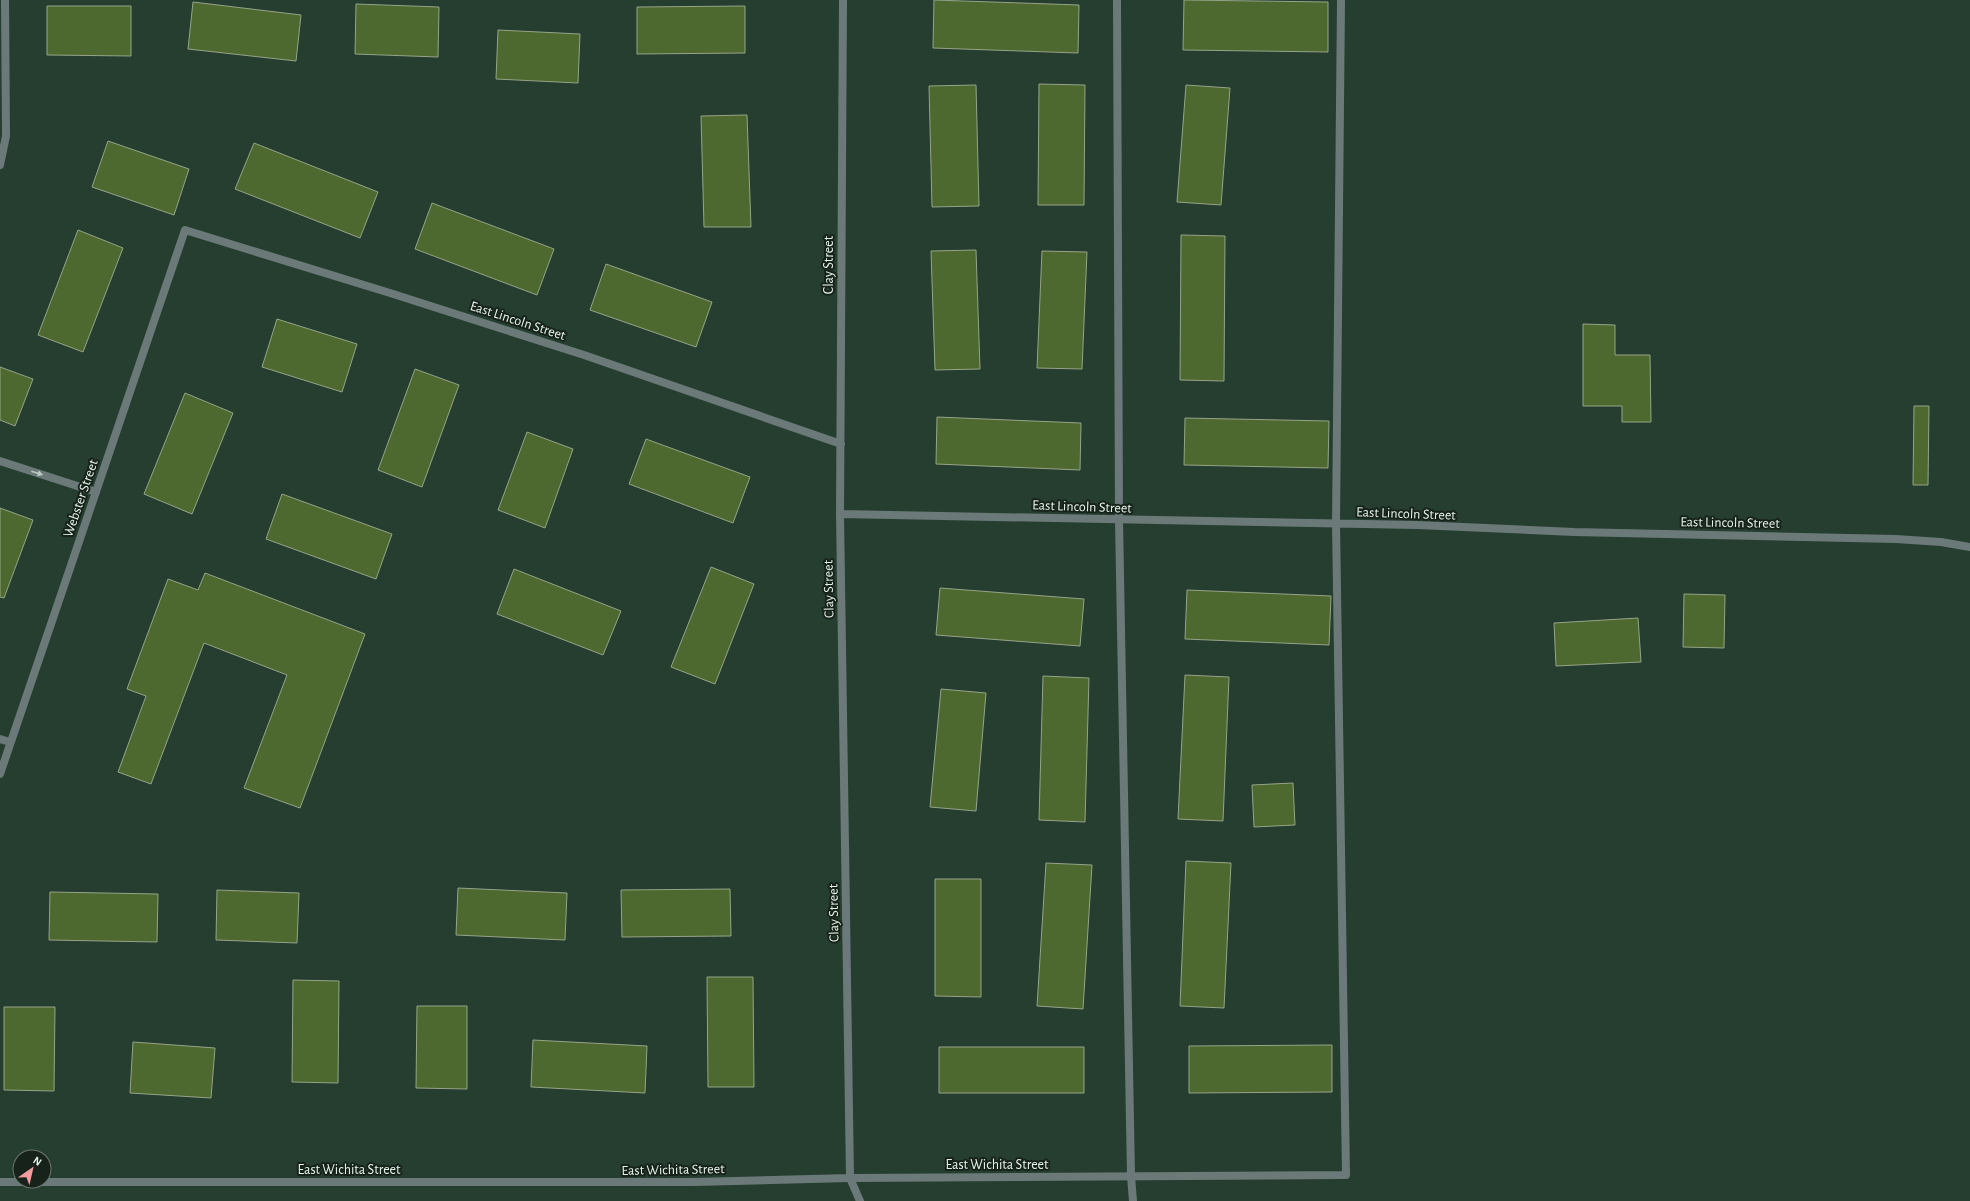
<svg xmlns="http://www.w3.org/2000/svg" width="1970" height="1201" font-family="'Alegreya Sans',sans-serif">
	<rect width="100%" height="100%" fill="#253e30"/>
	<path fill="#4e692f" stroke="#96a489" d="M934,0l145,5 -1,48 -145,-5z
		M1184,0l144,2v50l-145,-2z
		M193,2l108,13 -5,46 -108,-12z
		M356,4l83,3 -1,50 -83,-3z
		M47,6h84v50l-84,-1z
		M745,6v47l-108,1v-47z
		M498,30l82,4 -2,49 -82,-4z
		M1039,84l46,1 -1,120h-46z
		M976,85l3,121 -47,1 -3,-121z
		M1186,85l44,3 -9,117 -44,-3z
		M747,115l4,112h-47l-3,-111z
		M108,141l81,28 -15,46 -82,-28z
		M254,143l124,49 -18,46 -125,-49z
		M432,203l122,46 -17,46 -122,-46z
		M78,230l45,18 -40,104 -45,-17z
		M1181,235l44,1 -1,145 -44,-1z
		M976,250l4,119 -45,1 -4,-119z
		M1042,251l45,1 -5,117 -45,-1z
		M606,264l106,38 -16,45 -106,-37z
		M277,319l80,25 -15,48 -80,-25z
		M1583,324l32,1v30h35l1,67h-29v-16h-39z
		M0,367l33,12 -18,47 -15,-6z
		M415,369l44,16 -37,102 -44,-17z
		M185,393l48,20 -41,101 -48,-20z
		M1914,406h15l-1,79h-15z
		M937,417l144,6 -1,47 -144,-6z
		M1185,418l144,3 -1,47 -144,-3z
		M527,432l46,17 -28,79 -47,-18z
		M646,439l104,38 -17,46 -104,-39z
		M282,494l110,40 -16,45 -110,-40z
		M0,508l33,12 -29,78 -4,-1z
		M711,567l43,17 -39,100 -44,-17z
		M514,569l107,42 -18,44 -106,-41z
		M205,573l160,61 -65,174 -56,-20 43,-113 -83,-32 -53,141 -33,-12 28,-76 -19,-7 41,-110 30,11z
		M940,588l144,11 -4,47 -144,-11z
		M1187,590l144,6 -2,49 -144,-6z
		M1684,594l41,1 -1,53 -41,-1z
		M1638,618l3,44 -85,4 -2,-43z
		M1185,675l44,2 -6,144 -45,-2z
		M1043,676l46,2 -4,144 -46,-2z
		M941,689l45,4 -10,118 -46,-4z
		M1293,783l2,42 -41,2 -2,-42z
		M1186,861l45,2 -7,145 -44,-2z
		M1046,863l46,2 -9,144 -46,-3z
		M935,879h46v118l-46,-1z
		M458,888l109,5 -2,47 -109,-5z
		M730,889l1,47 -109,1 -1,-47z
		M217,890l82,3 -2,50 -81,-3z
		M50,892l108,2 -1,48 -108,-2z
		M707,977h46l1,110h-46z
		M293,980l46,1 -1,102 -46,-1z
		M417,1006h50v83l-51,-1z
		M4,1007h51l-1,84 -50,-1z
		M533,1040l114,6 -2,47 -114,-6z
		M133,1042l82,6 -4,50 -81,-5z
		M1332,1045v47l-143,1v-47z
		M939,1047h145v46h-145z"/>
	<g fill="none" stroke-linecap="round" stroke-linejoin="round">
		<path stroke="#6b7a78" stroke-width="8" d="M1117,0l2,520 12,656 2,25
			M0,461l96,31
			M850,1178l10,23"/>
		<path stroke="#6b7a78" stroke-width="8" d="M843,0l-3,514 10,664
			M0,165l6,-29 -1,-136
			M840,514l577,11 157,7 322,7 45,3 29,5
			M0,739l10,3
			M0,774l185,-544 205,63 194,62 257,89
			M0,1182h694l156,-4 496,-3 -10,-651 5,-524"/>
	</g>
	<defs><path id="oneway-solid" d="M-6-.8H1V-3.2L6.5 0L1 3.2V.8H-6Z"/></defs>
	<use fill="#bac9c3" href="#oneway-solid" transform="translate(37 473) rotate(18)"/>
	<g text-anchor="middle" stroke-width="4" stroke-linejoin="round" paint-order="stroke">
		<g font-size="14" fill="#e5f4eb" stroke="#17221b">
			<text transform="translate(828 265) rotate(-90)" y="5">Clay Street</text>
			<text transform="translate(518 320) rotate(18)" y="5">East Lincoln Street</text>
			<text transform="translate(80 498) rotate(-71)" y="5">Webster Street</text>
			<text transform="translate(1082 506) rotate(2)" y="5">East Lincoln Street</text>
			<text transform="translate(1406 513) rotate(2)" y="5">East Lincoln Street</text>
			<text transform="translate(1730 522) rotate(1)" y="5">East Lincoln Street</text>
			<text transform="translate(828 589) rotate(-91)" y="5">Clay Street</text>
			<text transform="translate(833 913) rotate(-91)" y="5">Clay Street</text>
			<text x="997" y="1169">East Wichita Street</text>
			<text x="349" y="1174">East Wichita Street</text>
			<text transform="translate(673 1169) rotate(-1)" y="5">East Wichita Street</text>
		</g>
	</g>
	<g transform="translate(32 1169) rotate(34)"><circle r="19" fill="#17221b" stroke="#69766e"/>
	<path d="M0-3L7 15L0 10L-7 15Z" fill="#f59b9e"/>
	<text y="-6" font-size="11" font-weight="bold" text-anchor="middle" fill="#e5f4eb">N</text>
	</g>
</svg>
